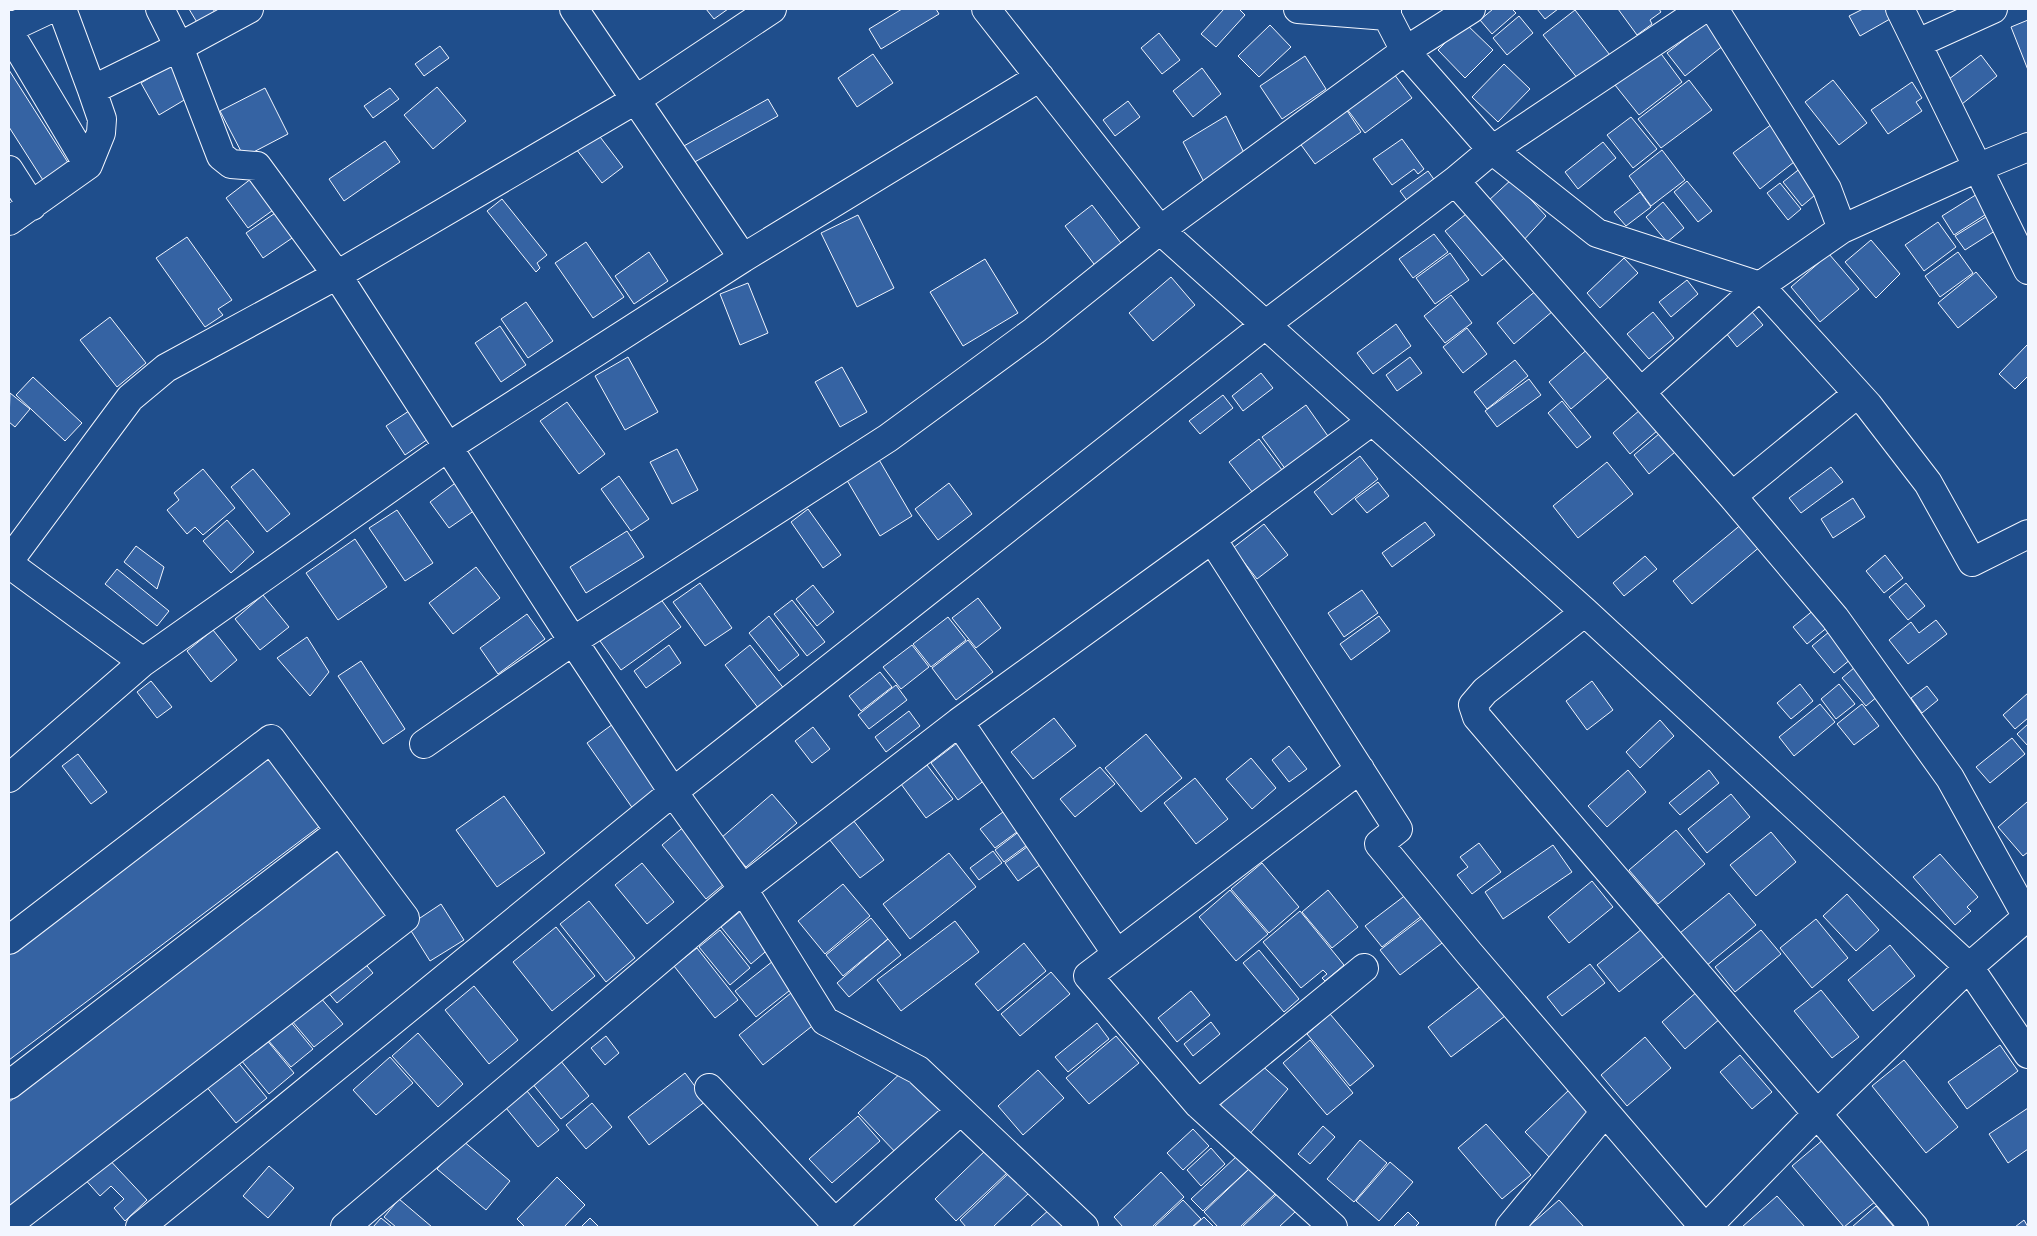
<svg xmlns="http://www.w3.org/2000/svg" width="2037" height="1236" font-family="'Roboto Serif',serif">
	<rect width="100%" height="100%" fill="#1f4e8c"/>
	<path fill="#3563a3" stroke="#f2f6ff" d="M189,9h24l3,5 -18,10z
		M706,9h22l-14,10z
		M902,9h34l3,5 -58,35 -12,-20z
		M1224,9h15l6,6 -29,32 -15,-13z
		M1493,9h19l4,4 -24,21 -12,-14z
		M1537,9h21l-13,10z
		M1618,9h41l2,3 -11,8 2,4 -15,11z
		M1863,9h31l3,6 -37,21 -11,-20z
		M1575,10l38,49 -31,25 -39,-49z
		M1519,16l14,17 -26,22 -14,-17z
		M1712,18l17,23 -44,35 -18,-23z
		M2028,20v50l-17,-43z
		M1465,23l28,27 -28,28 -27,-28z
		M1270,25l21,22 -32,30 -21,-21z
		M1159,33l21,27 -18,14 -21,-26z
		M440,46l9,12 -25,18 -9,-12z
		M1659,51l23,31 -43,33 -24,-30z
		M873,54l20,29 -36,24 -19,-29z
		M1981,55l16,21 -35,28 -17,-22z
		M1305,56l21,33 -44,30 -22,-33z
		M178,61l18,32 -37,22 -18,-32z
		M1504,64l26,25 -32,33 -26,-25z
		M1202,68l19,26 -28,23 -20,-26z
		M9,70l65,102 -26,16 -39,-61z
		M1394,74l18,24 -47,35 -18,-24z
		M1689,80l23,30 -51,38 -23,-29z
		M1833,80l34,43 -28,22 -34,-43z
		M1912,82l10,16 -6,4 6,9 -34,23 -17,-24z
		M437,87l29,34 -33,28 -29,-34z
		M265,88l23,46 -44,23 -24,-46z
		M390,88l9,11 -26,19 -9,-12z
		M768,99l10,17 -87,48 -9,-17z
		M1128,101l12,16 -25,19 -12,-16z
		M1346,109l15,23 -46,32 -16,-22z
		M1226,116l19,39 -41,27 -21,-40z
		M1631,117l26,32 -24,19 -26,-33z
		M1772,124l27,34 -39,31 -27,-36z
		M594,129l29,38 -21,16 -29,-38z
		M1402,139l22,30 -6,5 -4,-5 -22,16 -19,-26z
		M385,141l15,21 -56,39 -15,-22z
		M1603,142l13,16 -38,31 -13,-17z
		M1662,150l23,30 -34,26 -22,-30z
		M1802,167l19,23 -19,16 -19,-24z
		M1428,171l10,14 -27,21 -11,-15z
		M260,172l23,31 -35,25 -22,-30z
		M1512,179l34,37 -25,27 -33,-42z
		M1687,181l25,30 -14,11 -24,-30z
		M1780,183l21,26 -13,11 -21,-27z
		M1982,191l12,18 -40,26 -12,-19z
		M1640,192l11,15 -25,19 -12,-14z
		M502,199l45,56 -10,8 3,5 -4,4 -49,-61z
		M1663,202l21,26 -17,14 -21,-25z
		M1092,205l32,42 -27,21 -32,-42z
		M1476,206l37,45 -31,25 -37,-45z
		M281,209l17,25 -35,24 -17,-25z
		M858,215l36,73 -37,19 -36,-74z
		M1989,215l9,14 -33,21 -10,-14z
		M1938,222l18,25 -32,24 -19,-26z
		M1434,234l14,18 -35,26 -14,-19z
		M187,237l45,63 -14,9 5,6 -18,12 -49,-69z
		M1871,240l29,34 -24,24 -31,-36z
		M586,242l38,55 -31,21 -38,-55z
		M649,252l19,29 -34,23 -19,-28z
		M1958,252l15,21 -33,24 -15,-21z
		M1450,253l19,27 -34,24 -19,-26z
		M1829,254l30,35 -39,33 -29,-35z
		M1624,258l14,15 -38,35 -13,-15z
		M985,259l33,54 -55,33 -33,-54z
		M1976,272l21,25 -39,31 -20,-25z
		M1171,277l24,28 -42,36 -24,-28z
		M1687,280l11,14 -27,23 -12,-15z
		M748,283l20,50 -28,12 -20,-51z
		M1543,285l17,20 -46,39 -17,-21z
		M1451,295l21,28 -27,20 -21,-27z
		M526,302l27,39 -25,17 -27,-39z
		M1653,312l21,26 -25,21 -22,-25z
		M1752,312l11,13 -26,22 -11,-14z
		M110,317l36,46 -29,24 -37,-47z
		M1396,324l15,22 -38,28 -16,-21z
		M500,326l26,39 -25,17 -26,-39z
		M1467,328l20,26 -24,19 -20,-26z
		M1596,342l22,27 -47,40 -22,-27z
		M2028,344v32l-13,13 -16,-15z
		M628,357l30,55 -33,18 -30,-54z
		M1410,357l12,16 -25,18 -11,-16z
		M1515,360l13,16 -41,33 -13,-17z
		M842,367l25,45 -27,15 -25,-45z
		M1261,373l12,15 -30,23 -11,-15z
		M33,377l49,46 -17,18 -49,-46z
		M1529,379l12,16 -44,32 -12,-16z
		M10,393l20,16 -15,18 -6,-5z
		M1223,395l10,13 -33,26 -11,-13z
		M1562,401l29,36 -14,11 -29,-35z
		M567,402l38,52 -26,20 -39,-53z
		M1647,404l17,21 -34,29 -17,-21z
		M1306,405l24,34 -44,31 -24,-33z
		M412,409l19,28 -26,18 -19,-29z
		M1666,428l15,19 -32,27 -15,-19z
		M1259,439l23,31 -29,23 -24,-31z
		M677,449l21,41 -26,14 -22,-42z
		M1360,456l18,23 -46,36 -18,-23z
		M878,458l34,58 -32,20 -35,-59z
		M1607,462l26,32 -55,44 -25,-32z
		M1831,467l12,15 -42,31 -12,-15z
		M203,469l32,39 -32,27 -8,-8 -8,7 -20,-24 12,-10 -5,-7z
		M253,469l37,45 -23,18 -36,-45z
		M619,476l30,43 -18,12 -30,-42z
		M458,481l20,27 -29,20 -19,-26z
		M1378,482l11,14 -22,17 -12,-14z
		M949,483l23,31 -34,26 -23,-31z
		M1853,498l12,19 -32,21 -12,-19z
		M808,509l33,46 -18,13 -32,-46z
		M397,510l36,53 -28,18 -36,-53z
		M227,520l27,32 -23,21 -28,-32z
		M1425,522l10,13 -43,32 -10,-14z
		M1743,523l19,22 -70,59 -19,-23z
		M1264,524l24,31 -31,24 -24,-31z
		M627,531l17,26 -58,36 -16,-26z
		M355,539l32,48 -49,33 -32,-47z
		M136,546l28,21 -7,22 -33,-27z
		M1885,555l18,23 -19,15 -18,-22z
		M1645,556l12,13 -33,27 -11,-13z
		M476,567l24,31 -47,36 -24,-31z
		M117,569l52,42 -12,15 -52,-42z
		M700,583l32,45 -27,18 -32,-44z
		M1906,583l19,23 -17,14 -19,-23z
		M813,585l21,27 -17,14 -21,-27z
		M1362,590l16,23 -34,24 -16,-24z
		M263,595l26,32 -29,23 -25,-31z
		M660,598l21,29 -60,43 -21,-29z
		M978,598l23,30 -25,20 -24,-30z
		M792,600l33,42 -18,14 -33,-42z
		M1815,609l14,17 -22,18 -14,-17z
		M527,614l18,25 -47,35 -18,-26z
		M769,616l30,39 -20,16 -30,-38z
		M1379,616l11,15 -39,29 -11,-16z
		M948,617l18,23 -35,27 -18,-23z
		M1936,620l11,14 -39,30 -19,-24 22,-18 8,11z
		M1835,627l22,27 -23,19 -22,-27z
		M213,630l24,30 -26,22 -24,-31z
		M307,637l22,35 -19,24 -33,-38z
		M968,640l25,32 -37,28 -24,-32z
		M669,645l12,18 -35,25 -12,-17z
		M750,645l35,45 -26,19 -34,-44z
		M912,645l17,22 -28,22 -18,-22z
		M361,661l44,68 -22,15 -45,-68z
		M1861,662l23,29 -18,15 -24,-28z
		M880,672l12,15 -31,24 -12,-15z
		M151,681l21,26 -15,11 -20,-26z
		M1592,681l21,29 -26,20 -21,-29z
		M1800,684l13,17 -22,18 -14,-16z
		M1839,684l16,20 -19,15 -15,-20z
		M896,685l11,15 -38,29 -11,-14z
		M1927,686l11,14 -16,13 -11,-15z
		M2028,693v25l-13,11 -12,-14z
		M1820,704l15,18 -41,34 -15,-19z
		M1862,704l17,22 -25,19 -17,-21z
		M909,711l11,15 -34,26 -11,-15z
		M1054,718l22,28 -43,33 -22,-27z
		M1660,720l14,16 -34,32 -14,-16z
		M613,724l51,73 -26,19 -51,-73z
		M2028,724v22l-11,-12z
		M813,727l17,22 -18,14 -17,-22z
		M1146,734l36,44 -41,34 -36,-44z
		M2012,738l13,16 -35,29 -14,-16z
		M961,740l28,37 -31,23 -27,-37z
		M1289,746l18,23 -18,13 -17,-22z
		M265,753l55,73 -311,234v-114z
		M78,754l29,38 -16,12 -29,-38z
		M1251,758l25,30 -24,21 -26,-30z
		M927,765l26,34 -27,19 -25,-34z
		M1100,767l15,17 -40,33 -15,-18z
		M1628,770l18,22 -39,35 -19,-21z
		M1709,770l10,13 -39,32 -11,-12z
		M1195,778l33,41 -32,25 -32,-41z
		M772,794l25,29 -51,44 -25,-29z
		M1731,794l19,23 -43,36 -19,-24z
		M504,796l41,57 -48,34 -41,-57z
		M2027,802l1,2v48l-5,4 -25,-29z
		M1011,806l14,20 -30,22 -15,-19z
		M853,820l31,40 -24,18 -31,-39z
		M686,825l44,54 -24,20 -44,-54z
		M1025,827l9,13 -30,22 -9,-12z
		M1676,830l29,34 -47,40 -29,-34z
		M1771,832l25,30 -40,34 -26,-31z
		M1479,843l22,29 -29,22 -15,-19 11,-8 -8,-10z
		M1031,844l13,18 -26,19 -13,-18z
		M1553,845l19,27 -69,47 -18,-27z
		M337,849l56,71 -384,296v-114z
		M993,851l9,12 -23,17 -9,-12z
		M949,853l27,34 -66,52 -27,-35z
		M1940,854l38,43 -11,10 4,4 -16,14 -42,-48z
		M642,863l32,39 -27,22 -32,-39z
		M1262,863l37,44 -30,26 -38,-44z
		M1592,881l21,26 -44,36 -21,-26z
		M843,884l27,32 -45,38 -27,-33z
		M1230,890l38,44 -32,27 -37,-44z
		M1328,890l30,37 -26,21 -30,-36z
		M1729,893l27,32 -50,41 -26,-33z
		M1407,894l16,21 -41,32 -17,-21z
		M1847,894l32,36 -23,21 -33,-35z
		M589,901l46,57 -29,24 -46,-58z
		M441,904l23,36 -34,21 -22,-35z
		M742,910l29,37 -20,17 -30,-37z
		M1300,911l44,54 -19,16 -3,-3 5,-4 -4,-4 -22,18 -38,-46z
		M1426,915l20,25 -46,35 -20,-25z
		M871,918l17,21 -45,37 -17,-21z
		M1816,919l32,39 -36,30 -32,-40z
		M955,921l24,31 -78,59 -24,-31z
		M1647,925l22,27 -50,40 -22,-27z
		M556,927l39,49 -43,35 -39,-49z
		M720,930l30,38 -20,17 -31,-38z
		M1761,930l20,24 -46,38 -20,-25z
		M888,939l13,16 -52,42 -12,-14z
		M1024,943l22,28 -48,40 -23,-27z
		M1890,945l25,31 -42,35 -25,-31z
		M697,948l41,52 -23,18 -41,-52z
		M1259,950l40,49 -15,13 -41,-49z
		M362,960l11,13 -36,30 -11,-13z
		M773,961l21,26 -38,30 -21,-26z
		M1590,964l15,19 -43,33 -15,-19z
		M1051,972l19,22 -50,42 -19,-22z
		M1482,985l23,31 -54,41 -23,-30z
		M474,986l44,54 -29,24 -44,-54z
		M314,990l29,34 -29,23 -28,-33z
		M1821,990l38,47 -27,21 -38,-47z
		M1191,991l19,24 -33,27 -19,-24z
		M1698,991l23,27 -36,31 -23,-27z
		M791,993l25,30 -53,42 -24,-30z
		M284,1014l29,35 -22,18 -29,-34z
		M1330,1014l44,52 -24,20 -43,-52z
		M1211,1022l9,12 -27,22 -9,-12z
		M1097,1023l12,16 -41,33 -13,-15z
		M261,1033l33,40 -25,21 -33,-40z
		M418,1033l45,51 -25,23 -46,-51z
		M606,1036l13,17 -14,12 -14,-17z
		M1116,1036l23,27 -50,41 -23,-26z
		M1645,1037l26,31 -44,38 -26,-31z
		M1310,1040l43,53 -26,22 -44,-52z
		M2000,1045l18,26 -51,38 -19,-27z
		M232,1055l35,43 -31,25 -35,-43z
		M1740,1055l32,37 -20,17 -32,-37z
		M390,1057l23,26 -37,32 -23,-25z
		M560,1060l29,36 -28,23 -29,-36z
		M1904,1060l54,67 -32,26 -54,-67z
		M1258,1062l30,27 -40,47 -31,-27z
		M905,1069l41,43 -47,44 -41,-43z
		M1038,1070l26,28 -41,37 -25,-29z
		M685,1073l21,28 -57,44 -21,-28z
		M1570,1089l27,28 -45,43 -27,-28z
		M527,1091l32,39 -21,17 -32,-39z
		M592,1103l20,24 -26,22 -20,-24z
		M2028,1108v41l-20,14 -19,-29z
		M858,1116l22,25 -48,42 -23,-24z
		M1486,1124l45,51 -29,24 -44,-51z
		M1323,1126l12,11 -25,27 -12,-10z
		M1193,1129l16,17 -26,24 -16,-17z
		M1824,1139l52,62 -32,26 -52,-61z
		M462,1140l48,41 -24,29 -49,-41z
		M1360,1140l27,23 -33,39 -27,-23z
		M1211,1148l14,16 -24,22 -14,-16z
		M987,1149l21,23 -52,49 -21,-22z
		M105,1155l42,45 -22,21 -11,-13 10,-9 -13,-13 -11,10 -18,-20z
		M1237,1156l12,13 -46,42 -12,-12z
		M1390,1162l23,20 -34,39 -23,-20z
		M269,1166l25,22 -26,30 -25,-22z
		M1250,1168l25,26 -35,33h-22l-14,-15z
		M1010,1172l20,20 -37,35h-27l-6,-7z
		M1161,1172l23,25 -32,30h-29l-9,-10z
		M557,1177l28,28 -21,22h-39l-8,-8z
		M1278,1193l18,18 -17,16h-37z
		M1777,1196l28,31h-63z
		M399,1199l33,28h-36l-12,-10z
		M1183,1200l18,19 -9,8h-38z
		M1559,1200l25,27h-56z
		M1876,1206l18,21h-42z
		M1051,1208l17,19h-38z
		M1408,1212l11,11 -4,4h-22z
		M1204,1217l10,10h-21z
		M381,1218l11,9h-19z
		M590,1218l9,9h-18z
		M2024,1220l4,7h-13z"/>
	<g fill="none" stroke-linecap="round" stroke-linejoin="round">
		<defs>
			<path id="minor" d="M62,9l30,81
				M160,9l19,38 42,109 10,8 26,2 80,109 236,366 100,151 70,97 82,132 93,49 166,157
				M574,9l169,249
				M986,9l174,221 425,382 384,355 59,87
				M1298,9l89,7
				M1387,9v7l18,35 87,99 105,83 163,53 82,-57 135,-61 51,-21
				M1714,9l113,180 15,40
				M1900,9l128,261
				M9,25h7l34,-16
				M9,32l79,133
				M1918,43l75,-34
				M9,170l23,36
				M1455,181l277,315 103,122 115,160 77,139
				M9,221l79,-56 13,-32 1,-14 -10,-29 87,-43 70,-38
				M1641,392l119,-106 108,119 60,78 44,79 56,-28
				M1732,496l125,-102
				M1212,539l186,290 -19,15 90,109 235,274
				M9,561l121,-163 36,-30 171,-93 300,-176 135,-90
				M9,564l134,98
				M1585,612l-100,79 -12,14 4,12 437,510
				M959,722l158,232 -29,22 110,128 135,123
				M424,744l149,-103 315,-203 146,-107 126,-101 245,-179 66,-42
				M9,778l134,-116 305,-215 295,-189 297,-181
				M9,940l262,-201 134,179 -396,306
				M1117,954l243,-185
				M9,1085l331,-254
				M709,1088l130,139
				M1198,1104l166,-136
				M835,1223l125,-112
				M140,1227l533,-435 592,-467 190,-144 37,-31 211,-141
				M345,1227l398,-338 216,-167 253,-183 160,-118
				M1510,1227l95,-115
				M1707,1227l110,-113 152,-147 59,-51"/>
		</defs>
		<use href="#minor" stroke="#f2f6ff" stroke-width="30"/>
		<use href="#minor" stroke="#1f4e8c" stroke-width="28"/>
	</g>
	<rect width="2037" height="1236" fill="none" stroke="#f2f6ff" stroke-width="20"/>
</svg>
